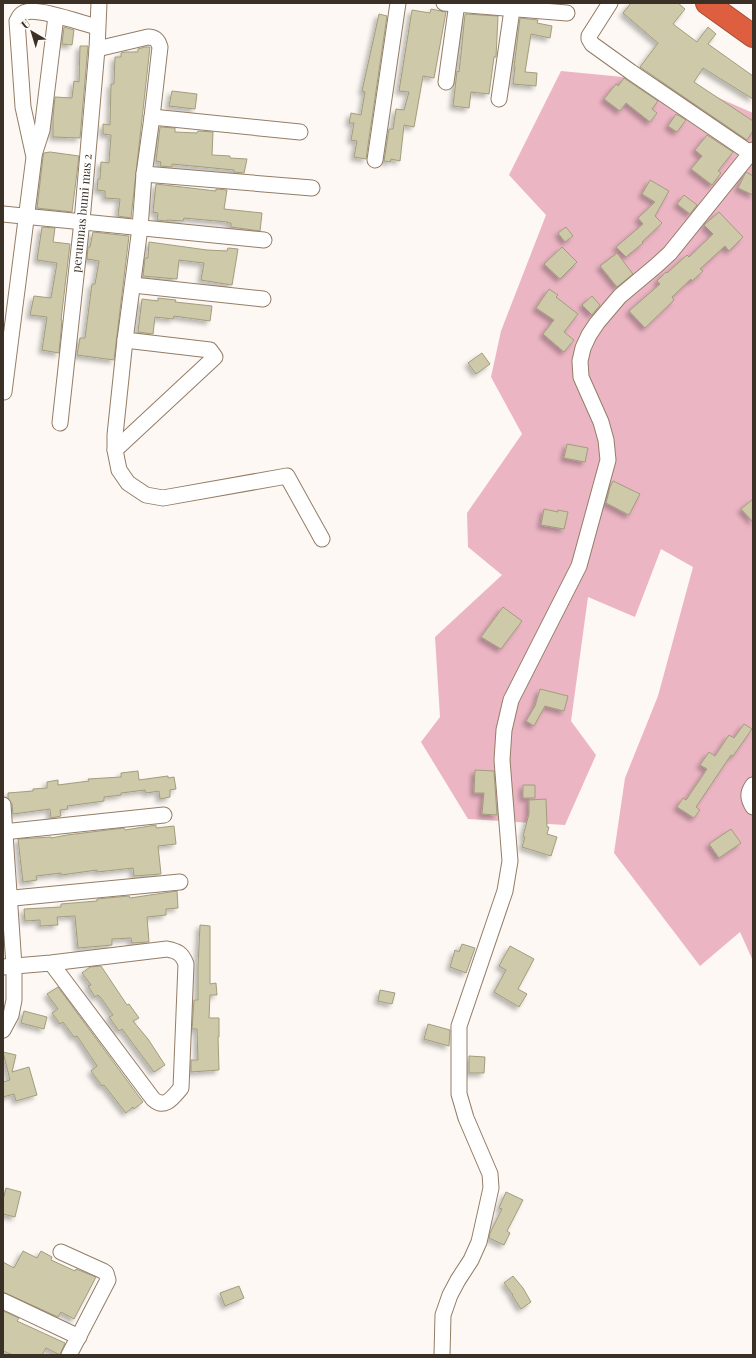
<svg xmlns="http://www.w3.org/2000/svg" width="756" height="1358" font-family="'Playfair Display',serif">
	<defs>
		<filter id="shadow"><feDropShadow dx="-3.5" dy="3.5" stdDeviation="2" flood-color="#0004"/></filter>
	</defs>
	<rect width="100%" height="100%" fill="#fdf8f3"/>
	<path fill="#ecb5c4" d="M561,71l124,12 68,30v848l-13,-29 -40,34 -86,-113 11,-75 33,-82 35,-129 -32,-18 -26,68 -47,-20 -17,124 25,34 -31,70 -97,-6 -47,-77 19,-25 -5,-80 67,-62 -34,-28 -1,-34 55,-79 -31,-57 10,-46 45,-116 -37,-40z"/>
	<path fill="#cdc9a9" stroke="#a19d7e" filter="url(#shadow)" d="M631,3h47l7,6 -12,15 24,18 11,-15 8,7 -8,10 45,32v23l-50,-31 -9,14 59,39v10l-6,9 -107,-73 18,-24 -35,-30z
		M431,9l15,3 -12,66 -11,-2 -9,51 -10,-2 -4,36 -9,-2 -1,3 -6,-1 5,-32h4l3,-20 8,1 5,-18 -10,-1 13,-81 18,3z
		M379,14l8,2 -21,143 -12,-2 3,-16 -6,-1 3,-17h-5l2,-10 10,2 4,-23 -3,-1z
		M465,14l33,2 -2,41h-2l-5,37 -18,-2 -2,16 -16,-2 4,-35 2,1 2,-18z
		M520,18l18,2 -1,3 15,3 -2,12 -19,-4 -6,38 12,1 -1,13 -23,-2 2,-17h-1z
		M64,27l10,3 -2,15 -10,-1z
		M80,46h8l-8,92 -27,-1v-20l2,-20 17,1 2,-17 5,1z
		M145,47h5l-19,171 -13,-2 2,-17 -15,-1v-7l-8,-1 1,-11h2l1,-17 8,1 2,-28 -8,-1v-10l7,1 1,-41h3l1,-27h6v-4l4,-1h13v-3z
		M624,78l34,23 -6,8 5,4 -7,9 -24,-19 -6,8 -16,-12 12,-15 2,2z
		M172,91l25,3 -2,15 -26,-3z
		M676,114l10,6 -9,12 -9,-6z
		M160,127l15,1v4l22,1 1,-2 15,1 -1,23 18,1v2l17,1 -3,14 -10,-1v-2l-62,-6v3l-12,-1 1,-4 -5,-1z
		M707,135l26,17 -15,19 3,2 -9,12 -21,-16 11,-13 -7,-6z
		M50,152l29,4 -7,56 -35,-4 6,-51 1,-4z
		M746,172l7,4v19l-15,-7z
		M650,180l19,11 -14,25 7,7 -20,19 1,1 -17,14 -10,-10 27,-23 -5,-6 17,-16 -13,-8z
		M156,184l60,7v-2l11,1 -3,19 38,4 -2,18 -29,-4v-4h-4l1,-1 -44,-4 -1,3 -16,-1v1l-10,-1 1,-7 -5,-1z
		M684,195l13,10 -7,9 -13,-10z
		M719,212l24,25 -14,14 -4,-5 -25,23 3,2 -11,10 -1,-2 -19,18 2,3 -29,28 -16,-17 31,-27 -3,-3 9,-9 1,1 20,-18 2,2 24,-23 -9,-9z
		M42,227l13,1 -2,14 17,2 -9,76h1l-3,33 -17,-3 5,-33 -17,-2 4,-19 17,2 6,-35 -20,-3z
		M566,227l7,9 -8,6 -7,-9z
		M93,232l36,4 -15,124 -37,-5 3,-17h5l7,-54h3l4,-23 -12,-2 1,-12h2z
		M149,242l58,8 20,1 1,-3 10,1 -6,36 -31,-5 3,-17 -25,-3 -2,19 -34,-3 2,-18h3z
		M562,247l15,15 -17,17 -16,-15z
		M617,253l16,21 -16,13 -17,-21z
		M549,289l9,6 -2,2 22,17 -14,18 10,8 -10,12 -21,-18 11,-14 -18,-12z
		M592,296l8,9 -8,10 -10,-10z
		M158,298l18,2 -1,2 37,4 -2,15 -36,-5 -1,3 -18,-2 -2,17 -15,-2 4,-33 16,2z
		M482,353l8,11 -14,10 -8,-11z
		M567,444l21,4 -3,14 -21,-4z
		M613,481l27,13 -11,21 -23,-12 4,-16z
		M753,499v23l-12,-13z
		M544,509l14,3v-2l10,2 -4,17 -23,-4z
		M503,607l19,14 -21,28 -20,-12z
		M540,689l28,7 -4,15 -19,-5 -11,20 -8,-5 9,-15z
		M744,724l8,5 -19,27 -2,-1 -35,52 4,3 -6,8 -17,-11 6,-9 3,2 21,-31 -7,-4 9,-13 6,4 14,-21 5,3z
		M475,770l19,1 3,44 -15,-1 2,-21h-10z
		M138,771l1,9 29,-4v2l6,-1 2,12 -6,1v7l-10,2 -1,-8 -13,2 -1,-3 -24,3v2l-17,2v4l-37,5 1,3 -8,1 1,6 -10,2 -1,-9 -37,5 -1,-10 -4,-6v-5l25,-2v-2l14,-1v-6l11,-2v5l31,-4 -1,-2 33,-2v-4z
		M523,785h12v13h-12z
		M546,799l1,28h2l-2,7 10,3 -6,19 -29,-9 3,-10 -2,-1 6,-22v-14z
		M156,825v3l18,-2 2,18 -18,2 3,28 -27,2 -1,-8 -36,4v-2l-36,5v-2l-25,3 1,4 -14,2 -5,-43 33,-2v1l16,-3 57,-7 1,2z
		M731,829l10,14 -22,15 -10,-14z
		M177,891l1,17 -12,1v6l-19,2 2,25 -17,1 -1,-5 -19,1v6l-34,3 -3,-32 -18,1 1,8 -18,1v-6l-15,1 -1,-12 37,-2v-3l36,-3v-2l32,-3 1,2z
		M200,925l10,1v58l6,-1 1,12h-7l-1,23h10v19h-1l1,33 -28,2v-12h7l-1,-31h-5l2,-29h4v-33z
		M462,944l13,4 -9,25 -16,-6 5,-17 4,2z
		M510,946l24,13 -16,30 9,5 -8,13 -25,-15 12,-22 -7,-4z
		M101,966l26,39 2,-1 10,14 -6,3 15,18 17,26 -11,7 -32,-43 -3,2 -10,-14 4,-2 -12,-17 -3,-3 -3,2 -7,-11 3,-1 -9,-12 8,-6z
		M58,987l85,115 -9,7 -1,-2 -7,6 -22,-28 -2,1 -11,-15 6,-5 -20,-30 -3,1 -11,-15 -3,2 -8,-11 6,-4 -11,-15z
		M380,990l15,3 -3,11 -14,-3z
		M24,1011l23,6 -3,12 -23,-6z
		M428,1024l22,6 -1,16 -25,-7z
		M3,1052l13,3 -4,17 17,-5 8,28 -21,6 -2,-7 -11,3v-15l7,-2z
		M469,1056l16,1 -1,16h-15z
		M6,1188l15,4 -6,25 -12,-3v-14z
		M506,1192l17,8 -16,31 3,2 -6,12 -15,-7 1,-5 12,-24 -3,-1z
		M23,1251l14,7 4,-7 11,6 -1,3 24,11 1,-2 20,8 -22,42 -13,-7 -3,5 -55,-25v-30l11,6z
		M513,1276l10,12 8,14 -10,7 -9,-14h1l-9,-12z
		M239,1286l5,12 -19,8 -5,-13z
		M3,1311l16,7 -2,3 48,22 -5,12 -14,-7 -4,7h-29l-10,-4z"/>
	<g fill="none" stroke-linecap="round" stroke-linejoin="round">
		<defs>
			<g id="street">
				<path d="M444,3l123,10"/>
				<path d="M610,3l-21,33v3l3,5 39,28 122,83"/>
				<path d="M97,49l51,-12c7,0 10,3 12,10l-8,70 -8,57 -4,54 -15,112 -10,95v15l4,20 9,13 18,12 17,3 124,-22 35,63"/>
				<path d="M446,82l11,-79"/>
				<path d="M499,99l14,-96"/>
				<path d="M152,117l148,15"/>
				<path d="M34,155l8,-25 14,-114"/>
				<path d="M375,160l23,-157"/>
				<path d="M144,174l168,14"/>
				<path d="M3,214l261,26"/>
				<path d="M133,285l130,14"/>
				<path d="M4,392l30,-235 -11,-50 -6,-86c2,-4 4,-8 9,-9 14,-4 55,11 71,15"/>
				<path id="s1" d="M60,423l22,-202 15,-172 2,-46"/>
				<path d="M115,450l100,-93 -5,-7 -85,-10"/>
				<path d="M753,785c-6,8 -5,14 0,22"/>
				<path d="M3,805l11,161v34l-3,15 -8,15"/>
				<path d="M3,832l161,-17"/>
				<path d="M3,899l177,-17"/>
				<path d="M3,967l48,-4 116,-14c10,2 15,4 19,15l-5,124c-8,9 -16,22 -28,11l-102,-136"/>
				<path d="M61,1252l42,19 3,2 2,7 -39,75"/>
				<path d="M3,1301l76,36"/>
				<path d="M442,1355l1,-40 7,-20 8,-15 13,-20 8,-18 12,-54 -1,-14 -24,-56 -7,-24v-68l46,-135 5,-30 -8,-101 2,-30 7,-30 68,-134 29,-106 -2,-20 -5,-18 -20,-45 -1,-16 3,-13 6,-13 8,-12 23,-27 37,-31 13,-12 83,-103"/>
			</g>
			<path id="highway" d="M707,3l46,33"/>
		</defs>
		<use href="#street" stroke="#947d66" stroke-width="17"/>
		<use href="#highway" stroke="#a54e37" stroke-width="24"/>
		<use href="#street" stroke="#fff" stroke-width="15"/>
		<use href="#highway" stroke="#de5e40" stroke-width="22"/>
	</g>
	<g text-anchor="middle" stroke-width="4" stroke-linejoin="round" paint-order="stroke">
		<g font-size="12" fill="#3a3026" stroke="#fdf8f3">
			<text dy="4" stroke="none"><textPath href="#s1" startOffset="211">perumnas bumi mas 2</textPath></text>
		</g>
	</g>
	<rect width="756" height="1358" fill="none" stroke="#3a3026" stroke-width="8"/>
	<g transform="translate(32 32) rotate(322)" stroke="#fdf8f3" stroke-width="3" paint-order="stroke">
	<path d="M0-3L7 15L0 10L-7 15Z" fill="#3a3026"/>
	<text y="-6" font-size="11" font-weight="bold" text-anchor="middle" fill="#3a3026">U</text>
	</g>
</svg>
